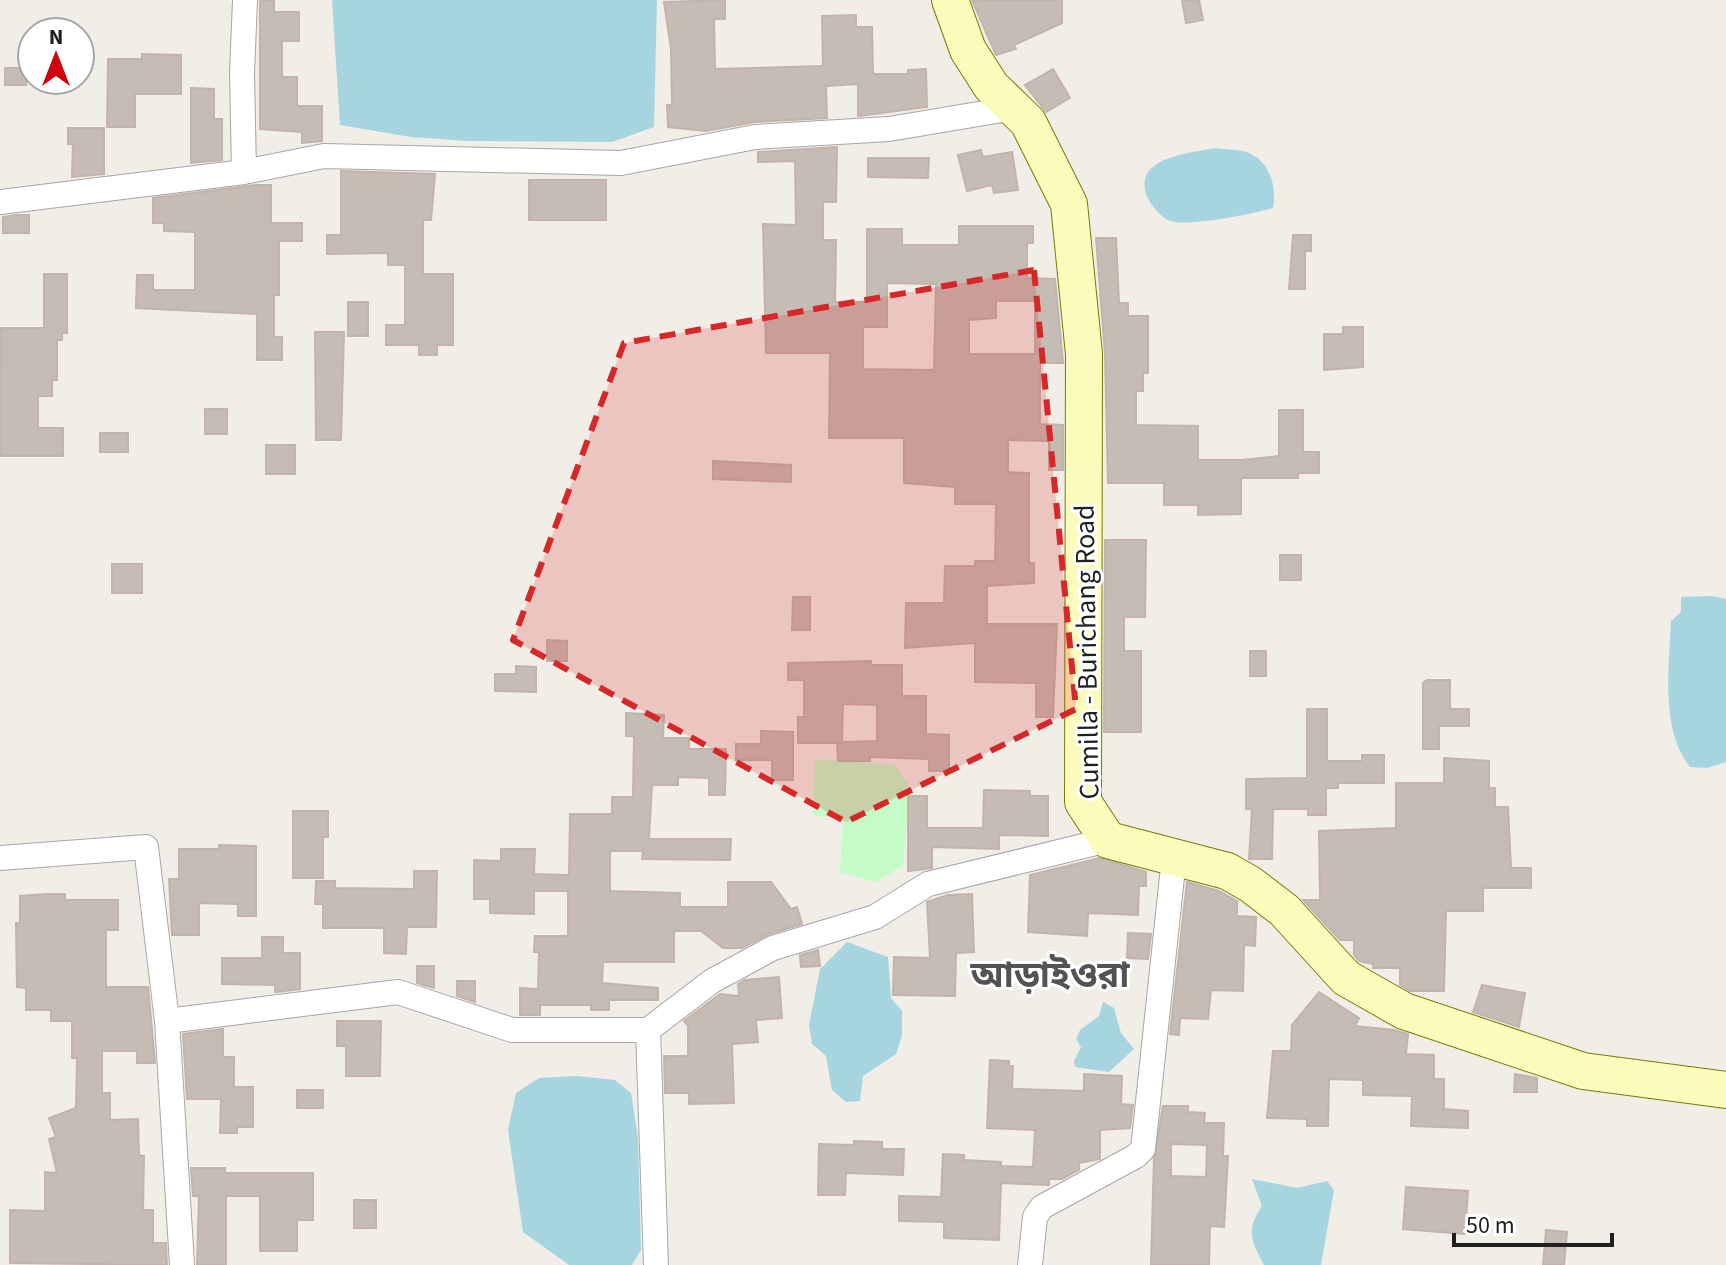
<svg xmlns="http://www.w3.org/2000/svg" width="1726" height="1265" font-family="'Source Sans 3','Noto Sans Bengali',sans-serif">
	<rect width="100%" height="100%" fill="#f1ede7"/>
	<path fill="#c4fbc6" d="M815,759l80,6 15,23 -7,77 -27,17 -36,-10 3,-53 -30,-4z"/>
	<path fill="#a7d5df" d="M332,0h325l-3,127 -42,15 -144,-1 -57,-4 -71,-12z
		M1216,148c10,2 24,1 33,5 21,9 28,34 24,55 -19,6 -85,19 -103,13 -10,-4 -20,-17 -24,-27 -11,-37 43,-41 70,-46z
		M1712,596l14,3v163l-19,6 -17,-1c-30,-38 -21,-101 -19,-146l10,-9v-15z
		M847,942l41,15 3,41 11,13v24l-6,19 -33,22 -3,25 -14,1 -14,-12 -6,-34 -14,-12 -3,-19 11,-56z
		M1103,1002l11,6 7,25 13,16 -25,23 -34,-5 -1,-6 7,-14 -5,-8 4,-9 19,-14z
		M577,1076l38,4 16,13 7,45 3,112 -9,15h-63l-46,-33 -15,-102 8,-37 23,-15z
		M1252,1179l45,9 30,-7 7,9 -13,75h-57c-13,-23 -18,-36 -2,-59z"/>
	<path fill="#c6bcb6" stroke="#c3b3a9" stroke-width="2" fill-rule="evenodd" d="M260,0h14v12h25v29h-17v36h15v29h25v35l-20,2v-11l-42,-3z
		M725,0v19h-11l1,50 108,-3 -1,-50 34,-1v12h16l1,47h35v-4l18,-1 1,38 -69,9v-32l-32,2 1,32 -73,4 -48,9 -38,-4 -1,-22h5l-1,-56 -7,-47z
		M972,0h90v23l-48,22 2,4 -20,6z
		M1182,0h17l4,20 -17,3z
		M142,54l39,1v39h-46v33h-28l1,-68h34z
		M5,68h21v17h-21z
		M1053,69l17,29 -24,14 -21,-27z
		M191,88l23,1v30h8v41l-31,3z
		M68,128h36v46l-32,3 1,-33h-5z
		M837,147l-1,55h-13v38h13l-1,62h32v-73h35v16h57v-19h74v17h-6v35l28,1 8,84h-23v61l23,1v45h-14v-29l-41,-1v32l21,1v90h5v20l-47,3v38h70l-4,93h-17v-34l-61,-1v-39l-70,5 1,-45h38l1,-37h30v-5h20l1,-57h-41v-17l-51,-4v-45h-75l1,-85h-64l-3,-129 33,1 -1,-64 -37,1v-10zM887,283l49,1 -2,86 -71,-1v-42h24zM996,301h39v53h-66v-34l27,-2z
		M981,150l2,7 29,-5 6,38 -24,3 -2,-8 -25,6 -9,-36z
		M868,158h61l-1,20 -60,-1z
		M341,171l94,3 -4,46h-8v54h30v71h-16v10h-18v-10h-33v-20h19v-60h-17v-12l-61,1v-19h14z
		M529,180h77v40h-77z
		M257,185h14v38h31v18h-23v54h-5v42h8v23h-25v-46l-121,-6 1,-33h16v15h42v-58l-31,-1v-8h-11v-25z
		M16,215h13v18h-26v-16z
		M1293,235h18v16h-6v38h-16z
		M1096,238h20l3,65h9v13h20v57h-5v18h-7v34l62,1v34h44l37,-4v-46h24v42h16v21h-21v5h-57v36l-43,1v-10h-34v-22h-56l-3,-129z
		M44,274h23v59h-5v7h-5v40h-5v16h-14v32h25v28h-63l1,-128h43z
		M348,302h20v34h-20z
		M1343,327h20v40l-39,3v-36h19z
		M315,332h29l-3,108h-25z
		M205,409h22v25h-22z
		M100,433h28v19h-28z
		M266,445h29v29h-29z
		M713,461l78,4v17l-78,-3z
		M1105,540h41l-1,77h-21v34h17v81h-37z
		M1280,555h21v25h-21z
		M112,564h30v29h-30z
		M793,597h17v33h-18z
		M547,640l20,1v20h-20z
		M1250,651h16v25h-16z
		M871,661v4h31v31h24v38l23,1v36h-20v-12l-59,-2v4h-32l-1,-18h-39v-26h6v-37h-16v-17zM843,704l34,1v36l-35,1z
		M516,666l20,1v25l-41,-1v-17h21z
		M1427,680h23v29h19v17h-30v23h-16v-66z
		M1307,709h20v52h35v-6h22v28h-46v5h-12v27h-18v-6h-35l-1,50h-23l3,-50h-6v-30l61,-1z
		M626,713l38,2 -1,23h26v11h37l-1,46h-16v-17l-31,-1v8h-26l-3,54h82l-1,21 -88,-1 1,-8h-33v40l70,2v14h48v-25h43l20,27 6,-2 5,17 -33,10 -27,14h-19l-22,-17h-27v31h-71l-1,21 56,5v12h-49v10h-18v-5h-51v10h-20v-27l18,1 1,-37h-5l1,-16h33v-45h-34v23l-44,-1v-14h-16v-39l27,1v-12h34l-1,25 35,1 1,-61h42v-17h21l1,-61h-8z
		M761,731l32,1v48h-21v-20h-36v-16h25z
		M1444,758l45,3v27h6v19h13l3,61h20v20h-48v23h-37l-2,80h-34l-10,-6v-17h-27v-4l-14,-3 -5,-6v-15h-14l-37,-40h17l-1,-69 77,-3v-45h48z
		M984,790l46,1v5h18v40l-49,-1v14l-67,-2v21l-24,3v-75h19v32h56z
		M293,811h35v26h-5v41h-30z
		M219,845l37,1v70h-18v-12l-39,-1v32h-27l-3,-56h10v-30h40z
		M1100,858l46,14v14h-7l-1,29 -50,-2 -1,23 -59,-4 2,-57z
		M414,871h23l-1,56h-29l-1,27 -22,-1v-25h-61v-24h-8l1,-23h19v7l79,1z
		M1187,882l32,9 18,10v15l19,1 -1,29 -11,-1 -1,46 -32,-1 -3,29 -28,-1 -1,17 -9,-1z
		M47,894h18v6h53v30h-12v57h42l7,76h-18v-12h-35v42h8v27l28,-1 1,36 5,1 -1,54h10v33h13l1,22 -157,-2v-53l35,1v-39l12,1 -8,-34 7,-2 -7,-19 27,-10 1,-50h-5v-37h-21v-11h-25v-22l-9,-1 -1,-64h4v-27z
		M972,894l2,58 -18,1 -1,43 -62,-1 1,-38 36,1 -3,-56 21,-7z
		M1128,933l23,1 -3,25 -21,-1z
		M262,937h21v16h17v36l-25,3v-7l-53,-1v-26h40z
		M818,950l2,16 -19,1 -1,-12z
		M417,966h17v22l-17,-5z
		M779,977l3,41 -26,2 2,22 -26,2 2,59 -45,1v-11h-24l-1,-37h24v-30l-4,-5 36,-27 19,2 -1,-12 7,-4z
		M457,981h18v21l-18,-6z
		M1482,985l43,8 -6,34 -46,-15z
		M1319,992l40,26 -4,8 39,4 14,4 -2,20 28,1v24h10v30l24,2v17l-57,-2 1,-30 -49,-1v-15l-34,-1 -1,47h-21v-7l-40,-1 6,-67h18l1,-26z
		M337,1021h44l-1,55h-34v-30h-9z
		M223,1029v28h11v30h19v40h-16v6h-17l1,-34h-34l-4,-65z
		M990,1060l19,1v5h4l-1,23 72,2v-17l38,2 -1,28 12,1 -3,23 -30,2v29l-21,4v7l-17,9h-13v6l-48,-2 -2,57 -55,-2v-16l-45,-1v-25l42,1 2,-43 21,1v5l37,2v4l32,1 2,-37 -48,-2z
		M1515,1074l22,4v14h-23z
		M297,1090h26v18h-26z
		M1163,1106h25v6l17,1 -1,10h20l-1,33h5l-4,71 -14,-1 -1,39h-58l3,-107zM1171,1144l36,1 -1,32 -35,-1z
		M854,1141l28,1v7h22l-1,26 -57,-2 -1,22h-27l1,-51 35,1z
		M191,1168h34v5h88v47h-16v31h-37v-55h-34v69h-29l2,-69h-6z
		M1406,1187l62,4 -3,43 -62,-5z
		M354,1200h22v28h-22z
		M1546,1230l21,2 -3,33h-21z"/>
	<g fill="none" stroke-linecap="round" stroke-linejoin="round">
		<defs>
			<path id="minor" d="M244,172l-2,-99 3,-73
				M0,202l244,-30 80,-16 297,7 134,-26 134,-8 125,-21
				M0,858l146,-11 21,174
				M648,1030l8,235
				M182,1265l-15,-244 231,-29 114,38h136l64,-49 61,-33 102,-31 53,-33 180,-44
				M1030,1265l5,-48 7,-10 94,-51 7,-7 31,-291"/>
			<path id="secondary" d="M950,0l18,50 23,36 37,36 41,82 15,150 -1,448 25,38 119,31 23,13 34,26 62,68 58,33 179,60 143,19"/>
		</defs>
		<use href="#minor" stroke="#a7a7a7" stroke-width="26"/>
		<use href="#secondary" stroke="#767c03" stroke-width="38"/>
		<use href="#minor" stroke="#fff" stroke-width="24"/>
		<use href="#secondary" stroke="#fbfbbb" stroke-width="36"/>
	</g>
	<path fill="#d62828" fill-opacity="0.2" stroke="#d62828" stroke-width="6" stroke-dasharray="16 10" stroke-linejoin="round" d="M1034,270l42,439 -230,113 -333,-182 111,-297z"/>
	<g text-anchor="middle" stroke-width="6" stroke-linejoin="round" paint-order="stroke">
		<g font-size="28" fill="#202020" stroke="#fff">
			<text transform="translate(1086 652) rotate(-91)" y="10">Cumilla - Burichang Road</text>
		</g>
		<g font-size="36" font-weight="bold" fill="#535353" stroke="#fff">
			<text x="1050" y="987">আড়াইওরা</text>
		</g>
	</g>
	<g transform="translate(56 56)"><circle r="38" fill="#ffffff" stroke="#a6a6a6" stroke-width="2"/>
	<path d="M0-6L14 30L0 20L-14 30Z" fill="#d1000b"/>
	<text y="-12" font-size="22" font-weight="bold" text-anchor="middle" fill="#202020">N</text>
	</g>
	<path d="M1454 1233v12h158v-12" fill="none" stroke="#202020" stroke-width="4"/>
	<text x="1466" y="1233" font-size="24" fill="#202020" stroke="#ffffff" stroke-width="6" paint-order="stroke">50 m</text>
</svg>
